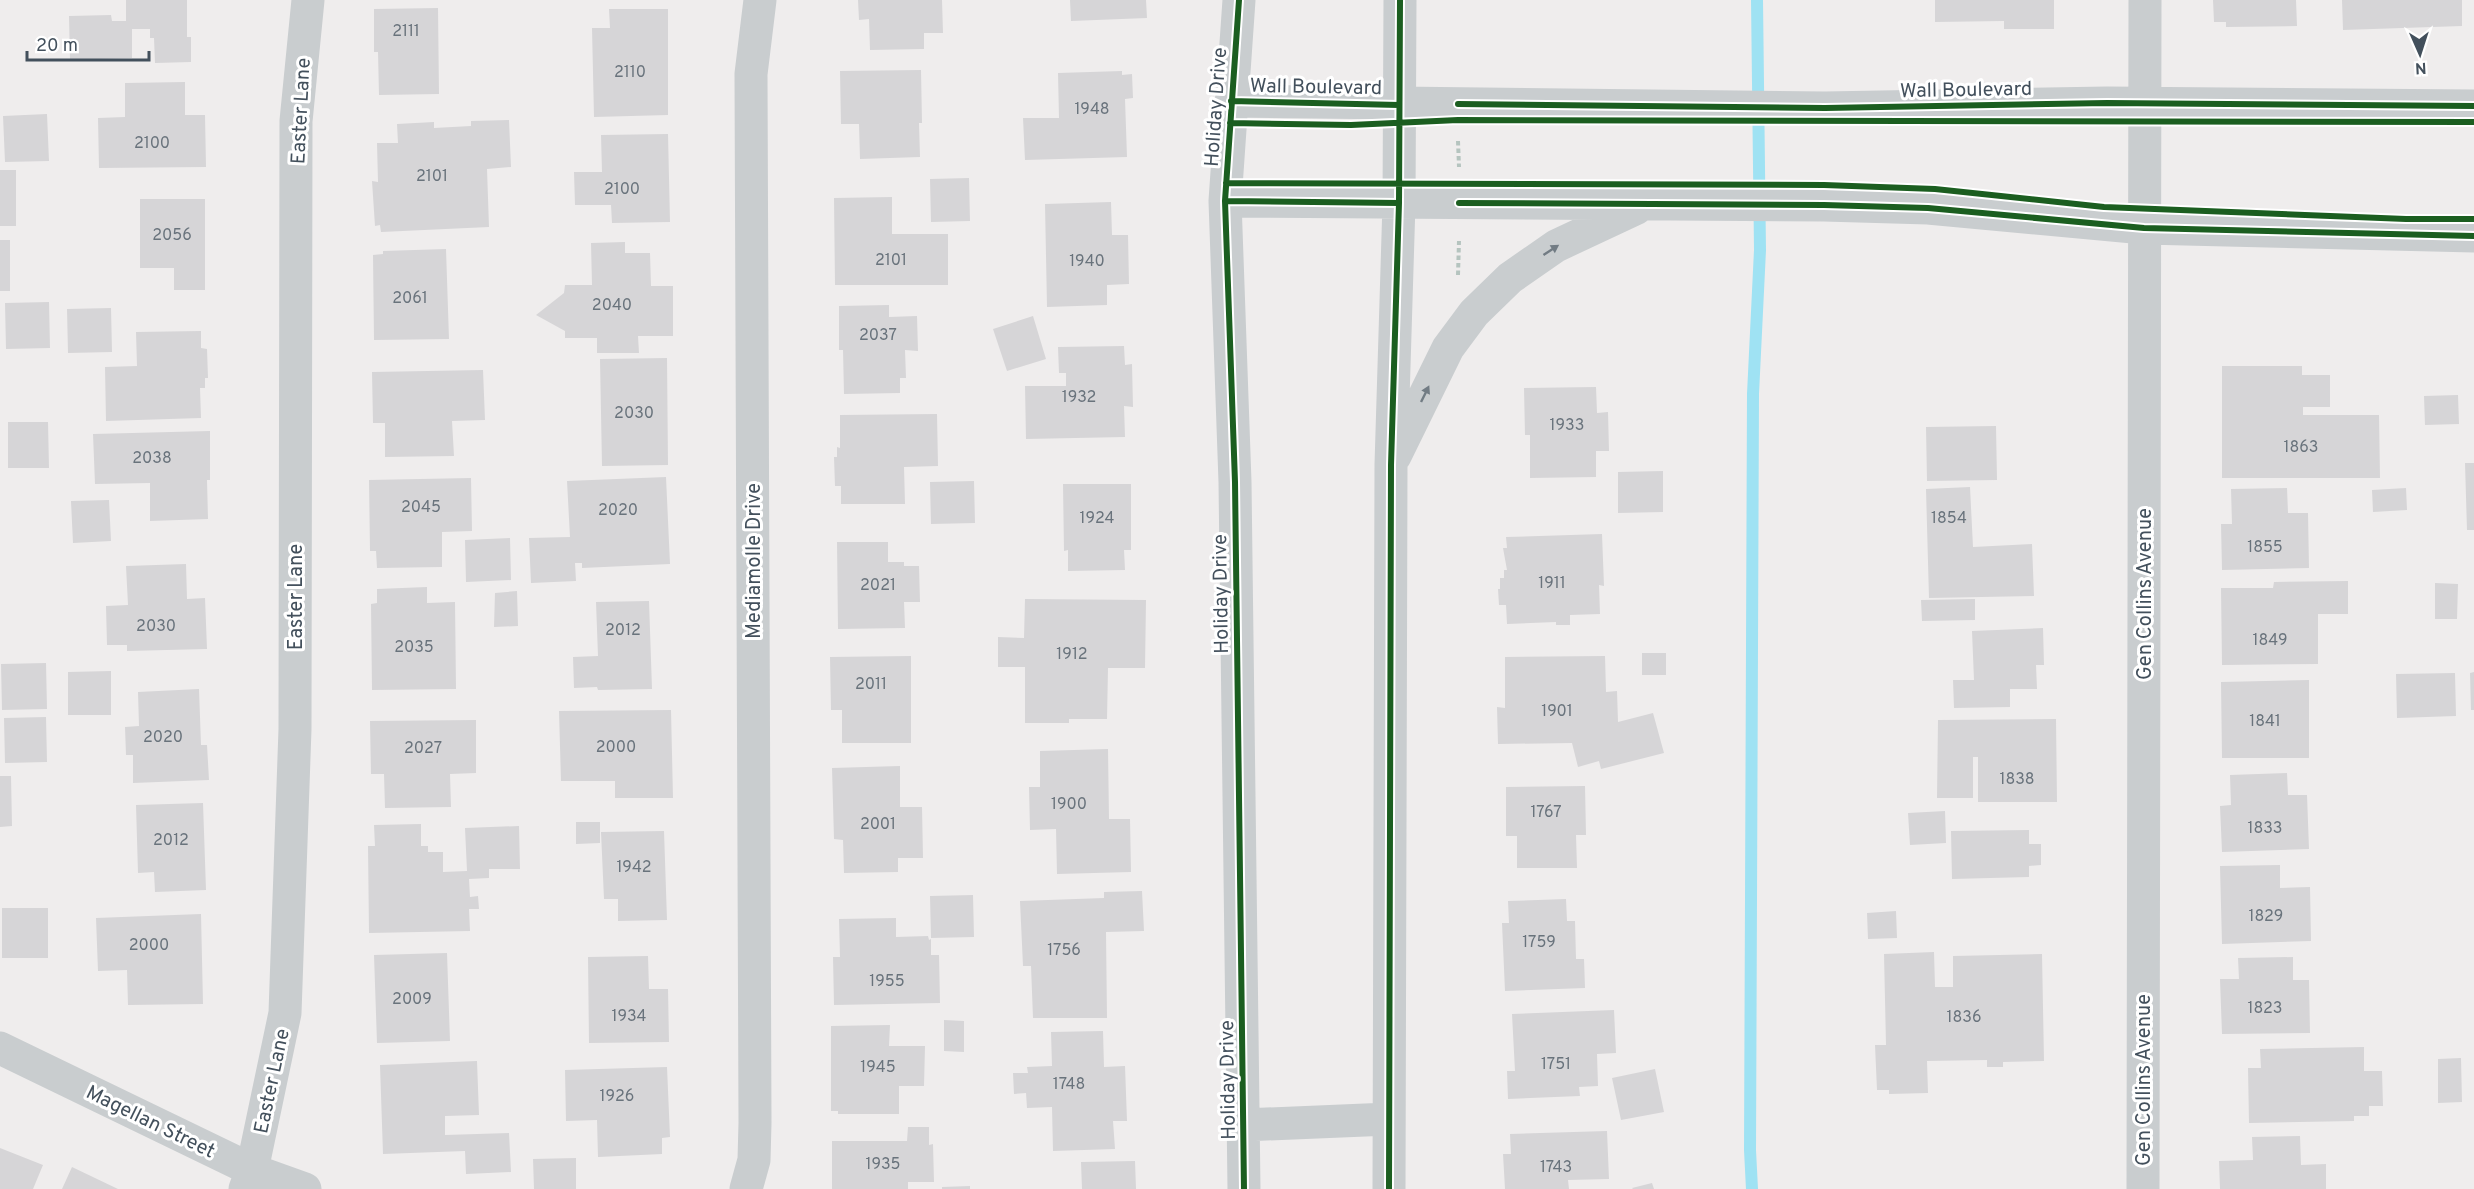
<svg xmlns="http://www.w3.org/2000/svg" width="2474" height="1189" font-family="Overpass,sans-serif">
	<rect width="100%" height="100%" fill="#efeded"/>
	<g fill="none" stroke-linecap="round" stroke-linejoin="round">
		<path stroke="#9fe2f3" stroke-width="12" d="M1752,1189l-2,-39 3,-756 7,-144 -3,-250"/>
	</g>
	<path fill="#d6d5d7" d="M126,0h61v37h4v25l-36,1 -1,-25h-4v-9h-18v29l-62,2 -1,-44 42,-1 1,6h14z
		M858,0h84l1,33h-19v16l-54,1 -1,-31 -10,1z
		M1070,0h76l1,18 -76,3z
		M1935,0h119v29h-50v-8l-69,1z
		M2213,0h83l1,26 -71,1v-5h-12z
		M2342,0h120v26l-119,4z
		M438,8l1,86 -60,1 -1,-43h-4v-43z
		M609,9h59v106l-74,2 -2,-89h18z
		M921,70l1,53h-3l1,34 -60,2 -1,-35h-18l-1,-53z
		M1122,71v4l10,-1 1,24 -8,1 2,58 -102,3 -2,-42h36l-1,-45z
		M185,82v33h20l1,52 -107,1 -1,-50 27,-1v-34z
		M47,114l2,47 -44,1 -2,-46z
		M509,120l2,47 -24,2 2,58 -108,5 -1,-7 -5,1 -3,-45 6,1 -1,-39h21l-1,-19 37,-2v6l37,-2v-5z
		M668,134l2,88 -58,1 -1,-18h-36l-1,-33h28l-1,-37z
		M0,170h16v56h-16z
		M969,178l1,43 -39,1 -1,-43z
		M892,197v37h56v51h-113l-1,-87z
		M140,199h65v91h-31v-22h-34z
		M1111,202l1,33h16l1,49 -22,1v20l-60,2 -2,-103z
		M0,240h10v51h-10z
		M625,242v11h25l1,33h22v50h-35l1,17h-42v-15h-32v-7l-29,-16 28,-22 1,-8h27l-1,-42z
		M446,249l3,90 -75,1 -1,-85 10,-1v-3z
		M49,302l1,46 -44,1 -1,-46z
		M889,305v12l28,-1 1,35 -13,-1 1,28h-6v15l-56,1 -1,-44h-4v-44z
		M111,308l1,44 -44,1 -1,-44z
		M1033,316l13,43 -39,12 -14,-42z
		M201,331v17l6,1 1,29h-3v10h-5l1,30 -95,3 -1,-54 32,-1 -1,-34z
		M1124,346l1,19 7,-1 1,43 -9,-1 1,31 -99,2 -1,-53h41v-13h-7l-1,-26z
		M667,358l1,107 -66,1 -2,-107z
		M2222,366h80v9h28v32h-27v8h76l1,63h-158z
		M483,370l2,50 -33,1 2,35 -69,1v-34h-12l-1,-51z
		M1596,387l1,26 11,-1 1,39h-13v26l-66,1v-43h-5l-1,-47z
		M2458,395l1,29 -34,1 -1,-29z
		M937,414l1,52 -34,1 1,37h-64v-18h-6l-1,-29h3v-10l3,1v-33z
		M8,422h40l1,46h-41z
		M1996,426l1,54 -70,1 -1,-54z
		M210,431v49h-3l1,39 -58,2v-38l-55,1 -2,-50z
		M2465,463h9v67h-7z
		M1663,471v41l-45,1v-41z
		M666,477l4,87 -88,4v-5h-7l1,18 -45,2 -2,-45 41,-1 -3,-56z
		M471,478l1,53 -30,1v35l-65,1 -1,-17h-6l-1,-71z
		M974,481l1,42 -44,1 -1,-42z
		M1063,484h68v66h-7l1,20 -57,1v-21l-4,1z
		M1970,487l3,60 59,-3 2,52 -105,2 -3,-109z
		M2287,488l1,25h20l1,55 -87,2 -1,-46h11l-1,-35z
		M2406,488l1,22 -34,2 -1,-22z
		M109,500l2,41 -38,2 -2,-42z
		M1602,534l2,52 -5,-1 1,29 -30,1v10h-14v-3l-49,2 -1,-19h-7l-1,-16h2v-11h4v-8h3l-4,-22h4l-1,-11z
		M510,538l1,42 -45,2 -1,-42z
		M837,542h51v20h16v4h15l1,36h-16l1,26 -67,1z
		M186,564l1,35 18,-1 2,51 -80,2v-6h-20l-1,-39 22,-1 -2,-39z
		M2348,581v33h-30v50l-96,1 -1,-77h52l1,-6z
		M2435,583l23,1 -1,35h-22z
		M427,587v16l28,-1 1,87 -84,1 -1,-86 6,-1v-14z
		M517,591l1,35 -24,1 1,-34z
		M1025,599l121,1 -1,68h-37l-1,51h-38v4h-44v-56h-27v-30l26,1z
		M1975,599v21l-53,1 -1,-21z
		M649,601l3,88 -54,1 -1,-3 -23,1 -1,-31 25,-1 -2,-54z
		M2043,628l1,37h-8l1,24h-27v18l-56,1 -1,-28h21l-2,-49z
		M1642,653h24v22h-24z
		M911,656v87h-69v-33h-11l-1,-53z
		M1605,656l1,36 11,-1 1,31 35,-9 11,40 -63,16 -2,-8 -21,6 -6,-24 -74,1 -1,-37 8,1v-51z
		M46,663l1,46 -45,1 -1,-46z
		M111,671v44h-43v-43z
		M2474,672v38h-3l-1,-37z
		M2455,673l1,43 -59,2 -1,-44z
		M2309,680v78h-87l-1,-76z
		M199,689l2,56h6l2,35 -76,3v-28h-7l-1,-28 14,-1 -1,-34z
		M671,710l2,88h-58v-17h-54l-2,-70z
		M46,717l1,45 -42,1 -1,-45z
		M2056,719l1,83h-79v-45h-5v41h-36l1,-78z
		M476,720v53l-26,1 1,33 -66,1 -1,-34h-13l-1,-53z
		M1108,749l1,70h21l1,53 -74,2 -1,-45 -26,1 -1,-43h11v-36z
		M900,766v41h22l1,51h-25v14l-54,1 -1,-33 -9,-1 -2,-71z
		M2287,773l1,22h19l2,54 -87,3 -2,-46 11,-1 -1,-30z
		M0,776h11l1,50 -12,1z
		M1585,786l1,49h-10l1,33h-60v-32h-11v-49z
		M203,803l3,87 -51,2 -1,-20 -16,1 -2,-68z
		M1945,811l1,32 -36,2 -2,-32z
		M576,822h24v21l-24,1z
		M421,824v22h7v6h15v20l24,-1 -2,-43 54,-2 1,43h-31v9l-20,1 1,18 8,-1 1,13h-10l1,22 -101,2 -1,-87h7l-1,-21z
		M2029,830v14h12v21l-12,1v11l-77,2 -1,-48z
		M664,831l3,89 -49,1v-22h-14l-3,-67z
		M2280,865v23l30,-1 1,54 -89,3 -2,-78z
		M1142,891l2,40 -38,1 1,86h-74l-2,-52h-8l-3,-65 84,-3v-6z
		M973,895l1,42 -43,1 -1,-42z
		M1566,899l1,22h8l1,38h8l1,29 -80,3 -3,-68h7l-1,-22z
		M2,908h46v50h-46z
		M1896,911l1,27 -29,1 -1,-26z
		M201,914l2,90 -75,1 -1,-35 -29,1 -2,-53z
		M896,918v19l32,-1 1,4 2,-1v16h8l1,48 -106,2 -1,-48h7l-1,-38z
		M1934,952l1,35h18v-31l89,-2 2,107 -41,1v5h-16v-7l-60,1 1,32 -39,1v-4h-12l-2,-45h11l-2,-91z
		M447,953l3,88 -73,2 -3,-88z
		M648,956l1,33h19l1,53 -80,1 -1,-86z
		M2293,957v23h16l1,53 -88,1 -2,-55h19l-1,-21z
		M1614,1010l2,43 -19,1 1,32 -19,1 1,9 -72,3 -1,-28h8l-3,-57z
		M944,1020l20,1v31l-20,-1z
		M890,1025l-1,21h36l-1,40h-25v28h-61v-3h-7v-85z
		M1103,1031l1,36 21,-1 2,55h-14l2,28 -62,2 -1,-44 -25,1 -1,-15 -12,1 -1,-21h15l-1,-6 25,-1 -1,-34z
		M2364,1047v24h18l1,35h-14v10h-15v5l-105,2 -1,-55h13l-1,-19z
		M2461,1058l1,44 -24,1v-44z
		M477,1061l2,54 -34,1v19l64,-2 2,39 -45,2 -1,-23 -82,3 -3,-89z
		M667,1067l3,70 -8,1v16l-64,3 -1,-37 -31,1 -1,-51z
		M1655,1069l9,43 -43,8 -9,-42z
		M908,1127h21v18l4,-1 1,38h-26v7h-76v-48h75z
		M1607,1131l2,48 -41,1 1,9h-64l-2,-35h8l-1,-20z
		M2300,1136l1,29 25,-1v25h-106l-1,-28 34,-1 -1,-23z
		M0,1148l43,17 -10,24h-33z
		M576,1158v31h-42l-1,-30z
		M1135,1161l1,28h-54l-1,-27z
		M72,1167l46,22h-56z
		M1652,1183l2,6h-21l-1,-1z
		M970,1186v3h-28v-2z"/>
	<g fill="none" stroke-linecap="round" stroke-linejoin="round">
		<path stroke="#b5c4bf" stroke-width="4" stroke-dasharray="4.5 3" stroke-linecap="butt" d="M1458,141l1,26
			M1458,275l1,-34"/>
		<path stroke="#c9cdcf" stroke-width="33" d="M1239,0l-14,201 10,281 9,707
			M1231,101l594,7 282,-5 367,3
			M1225,201l599,4 104,3 216,20 330,8
			M1395,456l53,-108 26,-35 36,-35 46,-32 81,-38
			M0,1048l252,122 53,19
			M1244,1125l145,-6
			M245,1189l7,-19 33,-157 10,-284 1,-608 12,-121
			M746,1189l8,-29 1,-37 -4,-1049 9,-74
			M1389,1189l2,-724 8,-262 1,-203
			M2143,1189l2,-1189"/>
		<defs>
			<path id="cycleway" d="M1239,0l-14,201 10,281 9,707
				M1231,101l168,4
				M1458,104l367,4 282,-5 367,3
				M1230,123l121,2 107,-5 1016,2
				M1226,183l598,2 111,4 169,18 302,12h68
				M1225,201l174,2
				M1459,203l365,2 104,3 216,20 330,8
				M1389,1189l2,-724 8,-262 1,-203"/>
		</defs>
		<use href="#cycleway" stroke="#fff" stroke-width="10"/>
		<use href="#cycleway" stroke="#1b5e20" stroke-width="6"/>
	</g>
	<defs><path id="oneway-solid" d="M-6-.8H1V-3.2L6.5 0L1 3.2V.8H-6Z" transform="scale(1.5)"/></defs>
	<g fill="#727c84">
		<use href="#oneway-solid" transform="translate(1551 250) rotate(-33)"/>
		<use href="#oneway-solid" transform="translate(1425 394) rotate(-64)"/>
	</g>
	<g text-anchor="middle" stroke-width="6" stroke-linejoin="round" paint-order="stroke">
		<g font-size="16" fill="#69737c">
			<text x="406" y="36">2111</text>
			<text x="630" y="77">2110</text>
			<text x="1092" y="114">1948</text>
			<text x="152" y="148">2100</text>
			<text x="432" y="181">2101</text>
			<text x="622" y="194">2100</text>
			<text x="172" y="240">2056</text>
			<text x="891" y="265">2101</text>
			<text x="1087" y="266">1940</text>
			<text x="410" y="303">2061</text>
			<text x="612" y="310">2040</text>
			<text x="878" y="340">2037</text>
			<text x="1079" y="402">1932</text>
			<text x="634" y="418">2030</text>
			<text x="1567" y="430">1933</text>
			<text x="2301" y="452">1863</text>
			<text x="152" y="463">2038</text>
			<text x="421" y="512">2045</text>
			<text x="618" y="515">2020</text>
			<text x="1097" y="523">1924</text>
			<text x="1949" y="523">1854</text>
			<text x="2265" y="552">1855</text>
			<text x="1552" y="588">1911</text>
			<text x="878" y="590">2021</text>
			<text x="156" y="631">2030</text>
			<text x="623" y="635">2012</text>
			<text x="2270" y="645">1849</text>
			<text x="414" y="652">2035</text>
			<text x="1072" y="659">1912</text>
			<text x="871" y="689">2011</text>
			<text x="1557" y="716">1901</text>
			<text x="2265" y="726">1841</text>
			<text x="163" y="742">2020</text>
			<text x="616" y="752">2000</text>
			<text x="423" y="753">2027</text>
			<text x="2017" y="784">1838</text>
			<text x="1069" y="809">1900</text>
			<text x="1546" y="817">1767</text>
			<text x="878" y="829">2001</text>
			<text x="2265" y="833">1833</text>
			<text x="171" y="845">2012</text>
			<text x="634" y="872">1942</text>
			<text x="2266" y="921">1829</text>
			<text x="1539" y="947">1759</text>
			<text x="149" y="950">2000</text>
			<text x="1064" y="955">1756</text>
			<text x="887" y="986">1955</text>
			<text x="412" y="1004">2009</text>
			<text x="2265" y="1013">1823</text>
			<text x="629" y="1021">1934</text>
			<text x="1964" y="1022">1836</text>
			<text x="1556" y="1069">1751</text>
			<text x="878" y="1072">1945</text>
			<text x="1069" y="1089">1748</text>
			<text x="617" y="1101">1926</text>
			<text x="883" y="1169">1935</text>
			<text x="1556" y="1172">1743</text>
		</g>
		<g font-size="20" fill="#43505c" stroke="#fff">
			<text transform="translate(1316 86) rotate(1)" y="7">Wall Boulevard</text>
			<text transform="translate(1966 89) rotate(-1)" y="7">Wall Boulevard</text>
			<text transform="translate(1215 107) rotate(-86)" y="7">Holiday Drive</text>
			<text transform="translate(300 111) rotate(-87)" y="7">Easter Lane</text>
			<text transform="translate(753 561) rotate(-90)" y="7">Mediamolle Drive</text>
			<text transform="translate(1220 594) rotate(-91)" y="7">Holiday Drive</text>
			<text transform="translate(2144 594) rotate(-90)" y="7">Gen Collins Avenue</text>
			<text transform="translate(295 597) rotate(-90)" y="7">Easter Lane</text>
			<text transform="translate(1227 1080) rotate(-91)" y="7">Holiday Drive</text>
			<text transform="translate(2143 1080) rotate(-90)" y="7">Gen Collins Avenue</text>
			<text transform="translate(271 1081) rotate(-78)" y="7">Easter Lane</text>
			<text transform="translate(151 1121) rotate(26)" y="7">Magellan Street</text>
		</g>
	</g>
	<g transform="translate(2420 54) rotate(177)" stroke="#ffffff" stroke-width="4.5" paint-order="stroke">
	<path d="M0-4.5L10 22L0 15L-10 22Z" fill="#43505c"/>
	<text y="-9" font-size="16" font-weight="bold" text-anchor="middle" fill="#43505c">N</text>
	</g>
	<path d="M27 51v9h122v-9" fill="none" stroke="#43505c" stroke-width="3"/>
	<text x="36" y="51" font-size="18" fill="#43505c" stroke="#ffffff" stroke-width="4.5" paint-order="stroke">20 m</text>
</svg>
